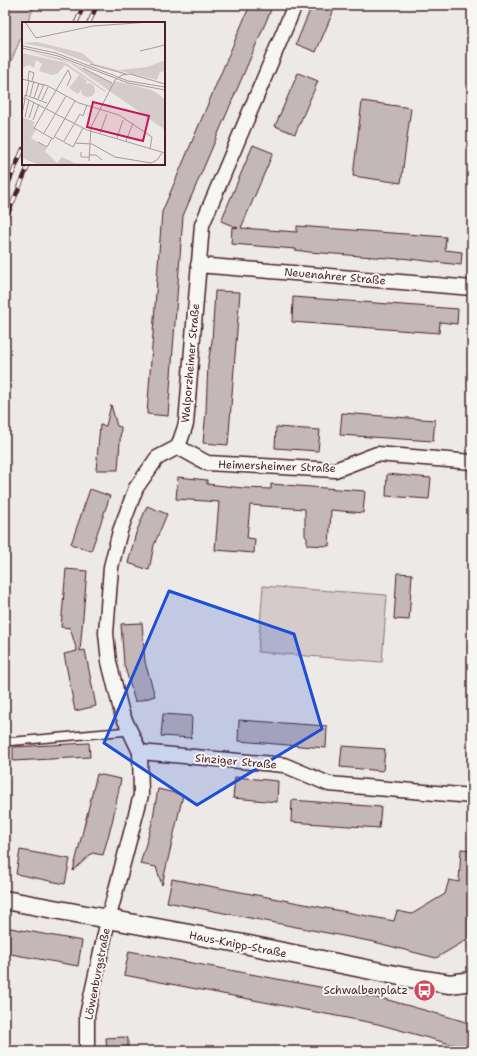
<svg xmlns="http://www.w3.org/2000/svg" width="477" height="1056" font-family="'Shantell Sans',sans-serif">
	<rect width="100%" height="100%" fill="#ece9e6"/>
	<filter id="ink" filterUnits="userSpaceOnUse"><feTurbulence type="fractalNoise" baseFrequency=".025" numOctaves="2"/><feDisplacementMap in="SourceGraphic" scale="8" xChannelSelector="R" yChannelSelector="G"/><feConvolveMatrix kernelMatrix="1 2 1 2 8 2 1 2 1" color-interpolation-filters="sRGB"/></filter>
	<g filter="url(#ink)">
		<path fill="#d4cbca" stroke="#8f757a" d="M5,5h30l-8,18h-4v10l-18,42z
			M263,586l124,9 -5,67 -124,-10z"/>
		<path fill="#c4b7b7" stroke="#4a1f2b" d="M250,5h23l-90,211 -15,200 -21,-2 15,-202z
			M312,5h24l-20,47 -20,-8z
			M298,73l20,8 -23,53 -20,-8z
			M362,101l49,7 -10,75 -48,-7z
			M253,145l20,8 -32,75 56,4v-6l149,11 -1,13 17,2 -1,13 -60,-7 -1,1 -91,-7 -14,-2 1,-1 -65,-5 1,-17 6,1 -17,-7z
			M215,291l25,1 -12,153 -25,-2 3,-32 2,-48 4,-22z
			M293,297l165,12 -1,15 -17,-2 -1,11 -147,-11z
			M111,405l6,21 4,1 -3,43h-22l4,-45 6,1z
			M342,413l93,7 -2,21 -93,-6z
			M276,427l44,3 -2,21 -43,-3z
			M387,474l44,4 -2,21 -43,-3z
			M178,477l29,3v4l36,4 28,1v-5l94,7 -2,22 -32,-3 -2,36 -22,-1v-7l-2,-2v-27l-55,-4 -3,33 8,1 -1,14 -39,-3 4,-48 -43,-3z
			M90,489l20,7 -19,55 -20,-7z
			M147,506l20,8 -13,31 -5,25 -21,-7 8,-30z
			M66,569l21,2 -7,80 5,-1 11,56 -21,5 -11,-57 13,-3 -7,-23 -9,-1z
			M397,573l15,1 -3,46 -15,-1z
			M142,623l3,39 10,34 -20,6 -11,-38 -3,-40z
			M163,714l29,2 -1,22 -30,-2z
			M239,720l88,6 -1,22 -88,-7z
			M89,743l1,14 -77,4v-14z
			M342,746l43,3 -2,22 -43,-4z
			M97,774l24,5 -9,44 -9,32 -11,-2 -19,18z
			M235,777l43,4 -1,21 -44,-4z
			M158,789l25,6 -21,90 -6,-18 -16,-3 12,-41z
			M292,800l89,7 -2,21 -88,-6z
			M461,849l11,1v82l-2,6 -34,20 -62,-16 -207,-40 5,-23 222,42 3,-10 15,3 33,-20 4,-14 10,2z
			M20,850l50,9 -5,25 -49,-10z
			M5,927l77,14 -4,25 -73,-13z
			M129,951l259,49 61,17 23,7v22h-3l-1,3 -90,-25 -254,-49z
			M123,1037l5,1v13h-21l-1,-13z"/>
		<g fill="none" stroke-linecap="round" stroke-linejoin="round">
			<defs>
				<path id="service" d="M5,742l124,-11"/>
				<path id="minor" d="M198,265l274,23
					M178,447l29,16 128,7 42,-16 95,8
					M140,752l144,13 45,19 143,12
					M87,1051v-36l21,-95 33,-125 -1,-43 -18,-38 -13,-52 -3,-29 5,-66 9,-36 16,-43 21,-30 21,-11 8,-23 16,-199 93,-220"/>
				<path id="tertiary" d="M5,900l244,45 156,32 45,7 22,-3"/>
			</defs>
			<use href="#service" stroke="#4a1f2b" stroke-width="10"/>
			<use href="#minor" stroke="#4a1f2b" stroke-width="17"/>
			<use href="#tertiary" stroke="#4a1f2b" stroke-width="21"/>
			<use href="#service" stroke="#f6f6f2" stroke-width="7"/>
			<use href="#minor" stroke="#f6f6f2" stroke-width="14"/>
			<use href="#tertiary" stroke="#f6f6f2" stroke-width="18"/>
			<defs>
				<path id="rail" d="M76,23l8,-18
					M89,23l8,-18
					M5,191l18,-42
					M5,221l24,-57"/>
			</defs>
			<use href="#rail" stroke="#4a1f2b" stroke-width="4.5"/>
			<use href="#rail" stroke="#f6f6f2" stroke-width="3" stroke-dasharray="9" stroke-linecap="butt"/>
		</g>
	</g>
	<path fill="#1d4ed8" fill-opacity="0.2" stroke="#1d4ed8" stroke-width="3" stroke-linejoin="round" d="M169,591l125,43 28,95 -125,76 -93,-62z"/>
	<defs>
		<symbol id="bus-disc" viewBox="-11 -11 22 22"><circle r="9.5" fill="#d1495b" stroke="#f6f6f2"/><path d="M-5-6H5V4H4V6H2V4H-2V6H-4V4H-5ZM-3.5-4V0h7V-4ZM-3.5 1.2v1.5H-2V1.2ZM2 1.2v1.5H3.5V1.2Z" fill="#fff"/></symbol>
	</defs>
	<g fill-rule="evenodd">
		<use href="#bus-disc" x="412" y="978" width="25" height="25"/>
	</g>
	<g text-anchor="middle" stroke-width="4" stroke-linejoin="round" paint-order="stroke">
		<g font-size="11" fill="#4a1f2b" stroke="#f6f6f2">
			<text transform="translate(335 276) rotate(5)" y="4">Neuenahrer Straße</text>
			<text transform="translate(190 363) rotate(-85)" y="4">Walporzheimer Straße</text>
			<text transform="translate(277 466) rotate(2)" y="4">Heimersheimer Straße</text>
			<text transform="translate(236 761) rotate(5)" y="4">Sinziger Straße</text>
			<text transform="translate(238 944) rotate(11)" y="4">Haus-Knipp-Straße</text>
			<text transform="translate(97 974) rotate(-79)" y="4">Löwenburgstraße</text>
		</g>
		<g font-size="11" fill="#4a1f2b" stroke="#f6f6f2" text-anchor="end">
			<text x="408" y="994">Schwalbenplatz</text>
		</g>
	</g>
	<g transform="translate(22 22)">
		<rect width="143" height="143" fill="#ece9e6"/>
		<path d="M15,20l45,11 13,11 24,6 28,-3 18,-7v11l-5,1 -3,8 -62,-15 -43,-16 -30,-6zM0,28l38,8 15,6 38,20 2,-3 37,9 13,9v31l-95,-67zM0,31l44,10 40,28 -1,1 -40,-27 -8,9 -5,1 -13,-4 3,-7 -6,-4 -2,8 -5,-3 -7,3zM57,53l8,6 -9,13 -9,-6zM59 68a7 7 0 1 1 14 0a7 7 0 1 1-14 0ZM0,95l13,5 -2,3 3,5 -5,8 16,10 -2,3 12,12 5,-6 13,6 30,2h-66l-17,-7z" fill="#d4cbca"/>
		<path fill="none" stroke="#ab989b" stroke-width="1" d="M3,0l11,16 57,-12 57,-4M1,24l33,7 72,28 37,6M0,26l36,8 70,27 37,7M118,29l25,-6M68,42l36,10M61,46l29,15M0,57l26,7 31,17 40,12 33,22 -2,12M6,58l1,-9 5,2 -2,8M45,64l4,-9 -3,-7 -34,58 19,11 22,-38M4,74l3,-16M8,74l4,-15M3,76l62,32 78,23M3,76v-3l22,8M12,76l5,-15M0,77h3l-3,15M16,77l6,-15M20,78l6,-13M3,95l4,-17M7,96l5,-16M11,98l6,-16M22,111l22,-37M78,111l7,-19M33,115l18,10 10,-19M95,116l6,-18M42,119l16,-27 3,2 4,-11M104,119l7,-18M16,120l9,5 5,-9M53,121l17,1 23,13 36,6 6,-3 5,-7M59,130v5h8M67,133h7l6,5M67,139l2,-34 24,-47 7,-5 8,-1 35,10"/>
		<path fill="#c2185b" fill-opacity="0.15" stroke="#c2185b" stroke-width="2" d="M71,80l56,14 -6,25 -56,-14z"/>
		<rect width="143" height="143" fill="none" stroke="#4a1f2b" stroke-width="2"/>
	</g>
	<rect width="477" height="1056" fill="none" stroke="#f6f6f2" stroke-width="20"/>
	<rect x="10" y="10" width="457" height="1036" fill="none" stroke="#4a1f2b" stroke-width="1.5" filter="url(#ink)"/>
</svg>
